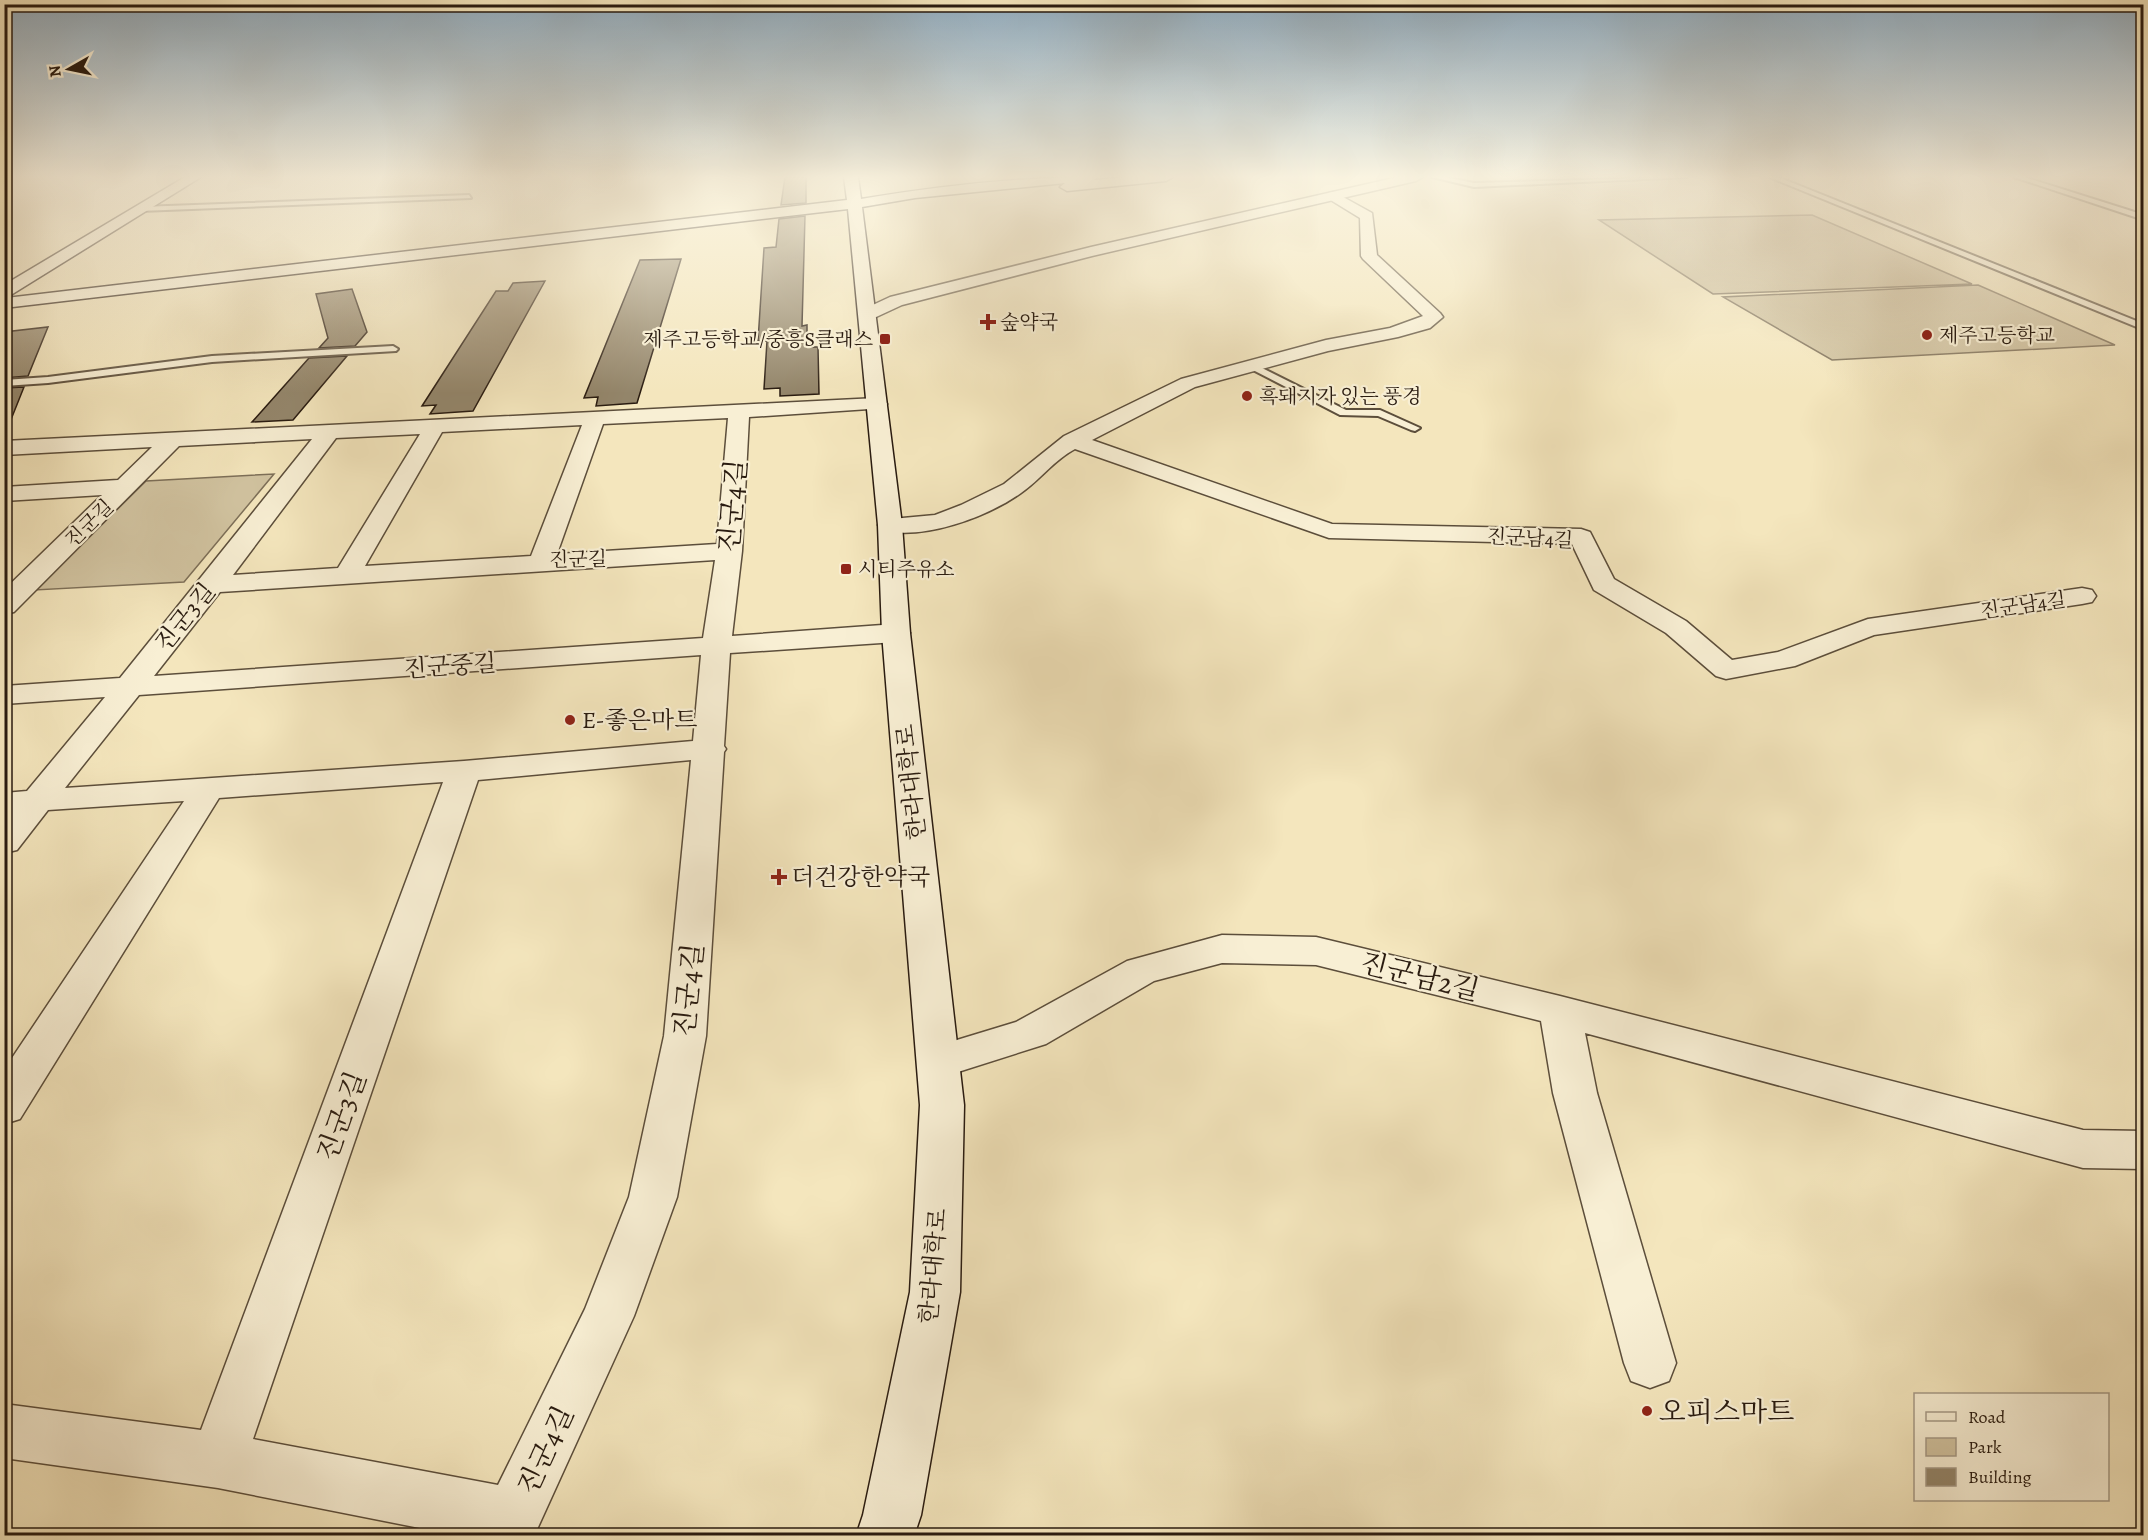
<svg xmlns="http://www.w3.org/2000/svg" width="2148" height="1540" font-family="Alegreya,'Noto Serif KR',serif">
	<rect width="100%" height="100%" fill="#f4e6bd"/>
	<filter id="stains"><feTurbulence type="fractalNoise" baseFrequency=".00333" numOctaves="4"/><feColorMatrix values="0 0 0 0 .2 0 0 0 0 .09 0 0 0 0 .02 0 0 0 .5 -.17"/></filter>
	<radialGradient id="worn" r=".72"><stop offset=".6" stop-color="#630" stop-opacity="0"/><stop offset="1" stop-color="#630" stop-opacity=".3"/></radialGradient>
	<path fill="#d1c3a0" stroke="#7d6f58" stroke-width="1.5" d="M1812,215l160,69 -259,10 -114,-74z
		M1978,285l137,60 -283,15 -109,-63z
		M274,474l-90,108 -149,8 111,-109z"/>
	<path fill="#93856a" stroke="#291b10" stroke-width="1.5" d="M785,177h21v26l-25,2z
		M805,216l-3,110 5,-1v22h11l1,47 -39,2v-8l-16,1 3,-48h-9l6,-93 12,-1 3,-28z
		M681,259l-44,144 -41,3 2,-9 -14,1 56,-138z
		M545,281l-72,130 -43,3 6,-9 -14,1 74,-115h12l5,-8z
		M352,289l15,43 -12,14 -36,2 9,-10 -12,-44z
		M48,327l-20,49 -24,2v-46z
		M347,356l-54,64 -41,2 57,-64z
		M24,387l-18,45h-2v-44z"/>
	<g fill="none" stroke-linecap="round" stroke-linejoin="round">
		<defs>
			<path id="service" d="M1432,177h13l29,6 213,-6 -213,10z
				M1769,177h9l366,147v6z
				M2014,177h10l120,38v5z
				M469,195l2,3 -331,13 -4,-2 4,-2z
				M393,346l5,3 -2,2 -184,11 -164,21 -44,3v-6l44,-3 164,-21z
				M1254,364l92,46h34l40,18 -5,3 -4,-1 -33,-14 -38,-1 -89,-46 -2,-2z"/>
			<path id="minor" d="M1334,192l38,21 5,42 63,58 3,4 -13,11 -32,9 -70,14 -133,36 -103,53 240,84 249,5 9,3 24,47 72,42 46,39 46,-8 90,-33 214,-31 10,2 4,6 -4,6 -10,2 -208,31 -79,31 -69,13 -10,-3 -50,-43 -72,-43 -22,-46 -243,-6 -254,-89c-21,11 -35,31 -54,44 -34,24 -98,48 -140,37l-3,-5 3,-5 54,-5 26,-10 43,-21 60,-48 117,-57 145,-39 64,-12 33,-12 -60,-57 -2,-3 -1,-38 -31,-19 -2,-3 2,-3z
				M877,398l7,2 3,4 -3,4 -135,9 -7,134 -10,85 164,-12 10,3 4,6 -4,6 -10,3 -166,11 -6,93 2,3 -2,3 -18,284 -29,161 -43,119 -100,220h-74l-242,-48 -214,-30v-54l197,26 242,-648 -224,16 -199,321 -16,5v-54l180,-269 -136,9 -31,40 -13,3v-35l5,-5h-5v-20l23,-2 78,-94 -101,7v-18l116,-8 192,-239 -133,7 -165,166 -10,2v-24l98,-95 -98,6v-14l114,-7 34,-33 -148,8v-14zM728,418l-11,126 -160,10 46,-130zM582,425l-51,131 -166,10 77,-134zM420,434l-82,134 -105,7 103,-137zM715,560l-12,78 -549,38 66,-84zM701,655l-8,86 -229,20 -399,27 74,-93zM691,760l-27,276 -35,161 -44,112 -87,176 -245,-46 225,-659z
				M1222,935l94,2 244,59 523,134 61,1v38l-61,-1 -498,-135 12,60 79,270 -7,18 -19,7 -19,-7 -7,-18 -71,-270 -12,-72 -225,-56 -94,-2 -68,18 -108,63 -107,34 -15,-4 -6,-12 6,-12 92,-28 111,-61z"/>
			<path id="tertiary" d="M1398,177h25l-7,4 -324,75 -190,49 -28,13h-12l-3,-4 3,-4 28,-13 201,-50z"/>
			<path id="secondary" d="M185,177h16l-195,121 841,-98 -3,-23h14l3,22c78,-13 157,-22 237,-22l-4,3 32,-3h47l-7,4 -99,10 -7,-4 5,-4 -150,15 -53,9 40,318 8,108 54,472 -4,187 -39,223 -7,21h-58l7,-21 47,-223 10,-187 -38,-472 -4,-108 -30,-316 -844,99v-23z"/>
		</defs>
		<use href="#service" stroke="#5c4e3b" stroke-width="4"/>
		<use href="#minor" stroke="#5c4e3b" stroke-width="3"/>
		<use href="#tertiary" stroke="#5c4e3b" stroke-width="3"/>
		<use href="#secondary" stroke="#291b10" stroke-width="3"/>
		<use href="#service" fill="#f8efd4" fill-rule="evenodd"/>
		<use href="#minor" fill="#f8efd4" fill-rule="evenodd"/>
		<use href="#tertiary" fill="#f8efd4" fill-rule="evenodd"/>
		<use href="#secondary" fill="#f8efd4" fill-rule="evenodd"/>
	</g>
	<linearGradient id="sky" x2="0" y2="1"><stop stop-color="#91acbf"/><stop offset="0.45" stop-color="#faf4e1"/><stop offset="1" stop-color="#faf4e1" stop-opacity="0"/></linearGradient>
	<rect width="2148" height="393" fill="url(#sky)"/>
	<g fill="#8f2418" stroke="#f8efd4" stroke-width="2">
		<path d="M985 313h6v6h6v6h-6v6h-6v-6h-6v-6h6z"/>
		<circle cx="1927" cy="335" r="6"/>
		<rect x="879" y="333" width="12" height="12" rx="3"/>
		<circle cx="1247" cy="396" r="6"/>
		<rect x="840" y="563" width="12" height="12" rx="3"/>
		<circle cx="570" cy="720" r="6"/>
		<path d="M776 868h6v6h6v6h-6v6h-6v-6h-6v-6h6z"/>
		<circle cx="1647" cy="1411" r="6"/>
	</g>
	<g text-anchor="middle" stroke-width="4.5" stroke-linejoin="round" paint-order="stroke">
		<g font-size="20" fill="#291b10" stroke="#f8efd4" text-anchor="start">
			<text x="1000" y="329">숲약국</text>
			<text x="1939" y="342">제주고등학교</text>
			<text x="873" y="346" text-anchor="end">제주고등학교/중흥S클래스</text>
			<text x="1259" y="403">흑돼지가 있는 풍경</text>
			<text x="858" y="576">시티주유소</text>
		</g>
		<g font-size="20" fill="#291b10" stroke="#f8efd4">
			<text transform="translate(89 523) rotate(-44)" y="7">진군길</text>
			<text transform="translate(1530 538) rotate(3)" y="7">진군남4길</text>
			<text transform="translate(578 559) rotate(-1)" y="7">진군길</text>
			<text transform="translate(2023 605) rotate(-8)" y="7">진군남4길</text>
		</g>
		<g font-size="24" fill="#291b10" stroke="#f8efd4">
			<text transform="translate(185 617) rotate(-51)" y="8">진군3길</text>
			<text transform="translate(450 666) rotate(-4)" y="8">진군중길</text>
			<text transform="translate(911 782) rotate(-96)" y="8">한라대학로</text>
			<text transform="translate(933 1266) rotate(-85)" y="8">한라대학로</text>
		</g>
		<g font-size="24" fill="#291b10" stroke="#f8efd4" text-anchor="start">
			<text x="582" y="728">E-좋은마트</text>
			<text x="791" y="885">더건강한약국</text>
		</g>
		<g font-size="28" fill="#291b10" stroke="#f8efd4">
			<text transform="translate(732 506) rotate(-85)" y="10">진군4길</text>
			<text transform="translate(1420 976) rotate(14)" y="10">진군남2길</text>
			<text transform="translate(688 990) rotate(-84)" y="10">진군4길</text>
			<text transform="translate(341 1116) rotate(-70)" y="10">진군3길</text>
			<text transform="translate(545 1450) rotate(-65)" y="10">진군4길</text>
		</g>
		<g font-size="28" fill="#291b10" stroke="#f8efd4" text-anchor="start">
			<text x="1659" y="1421">오피스마트</text>
		</g>
	</g>
	<rect width="2148" height="1540" fill="none" stroke="#f4e6bd" stroke-width="24"/>
	<rect x="6" y="6" width="2136" height="1528" fill="none" stroke="#291b10" stroke-width="3"/>
	<rect x="12" y="12" width="2124" height="1516" fill="none" stroke="#291b10" stroke-width="1.5"/>
	<rect x="1914" y="1393" width="195" height="108" fill="#f8efd4" stroke="#a59a86" stroke-width="1.5"/>
	<rect x="1926" y="1412" width="30" height="9" fill="#f8efd4" stroke="#a59a86" stroke-width="1.5"/>
	<text x="1968" y="1423" font-size="18" fill="#291b10">Road</text>
	<rect x="1926" y="1438" width="30" height="18" fill="#d1c3a0" stroke="#a59a86" stroke-width="1.5"/>
	<text x="1968" y="1453" font-size="18" fill="#291b10">Park</text>
	<rect x="1926" y="1468" width="30" height="18" fill="#93856a" stroke="#a59a86" stroke-width="1.5"/>
	<text x="1968" y="1483" font-size="18" fill="#291b10">Building</text>
	<g transform="translate(69 69) rotate(261)" stroke="#f8efd4" stroke-width="4.5" paint-order="stroke">
	<path d="M0-4.5L10 22L0 15L-10 22Z" fill="#291b10"/>
	<text y="-9" font-size="16" font-weight="bold" text-anchor="middle" fill="#291b10">N</text>
	</g>
	<rect width="100%" height="100%" filter="url(#stains)"/>
	<rect width="100%" height="100%" fill="url(#worn)"/>
</svg>
